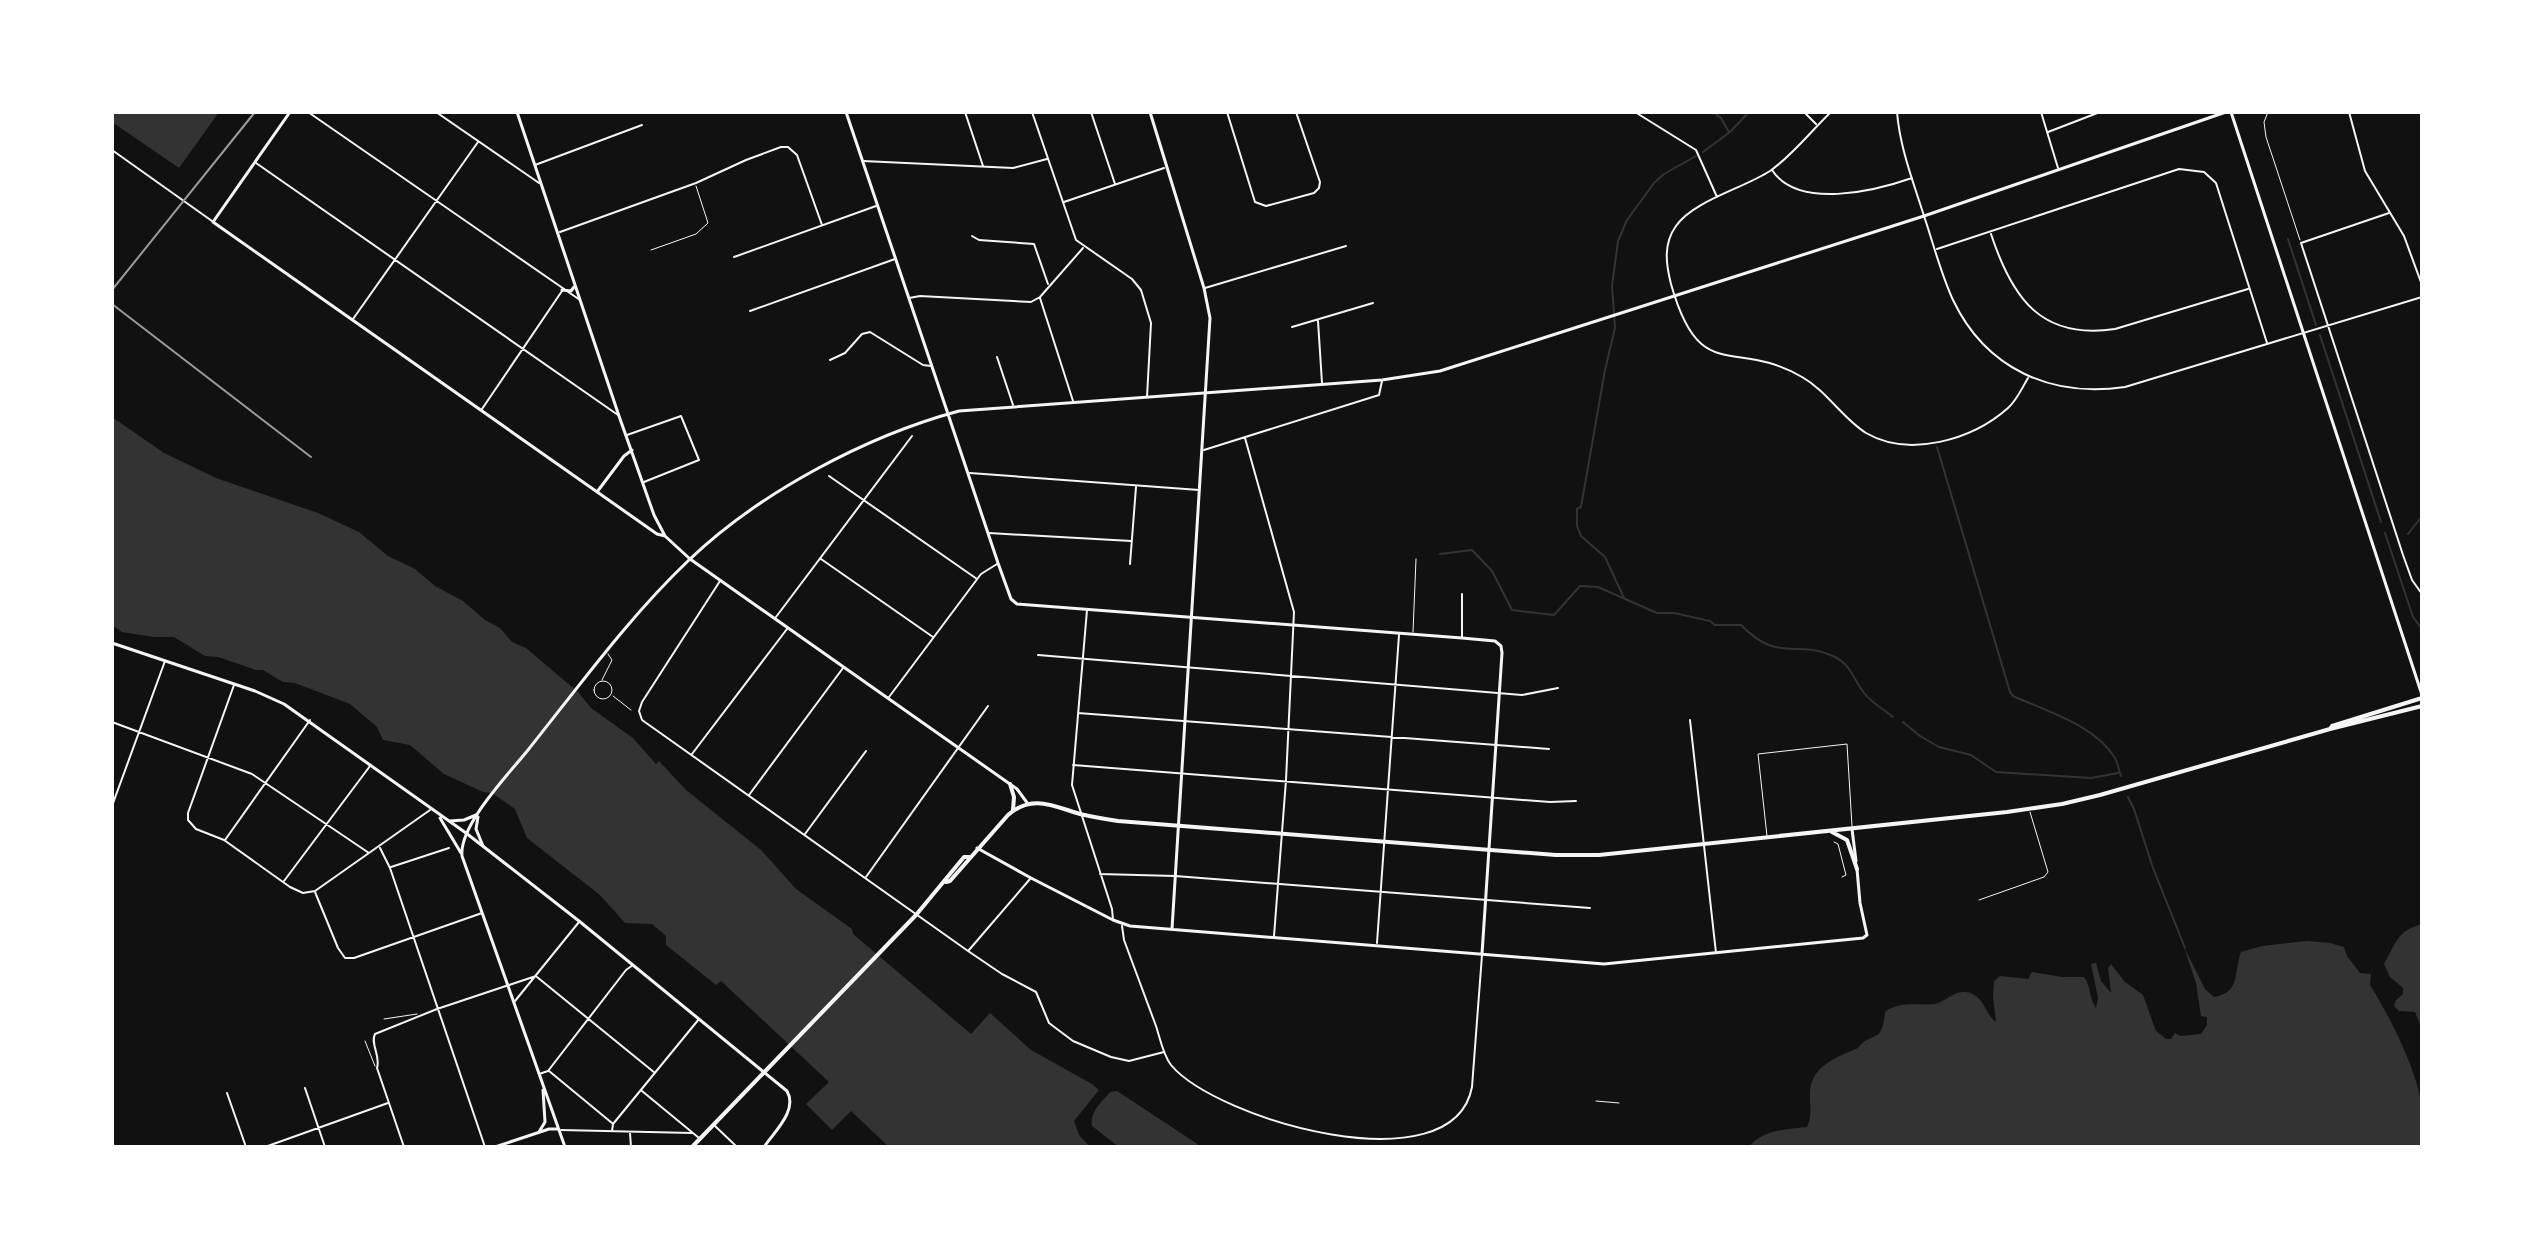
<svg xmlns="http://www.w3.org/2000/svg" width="2534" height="1259" font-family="'Fira Sans',sans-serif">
	<rect width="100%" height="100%" fill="#111"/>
	<path fill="#333" d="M112,112h107l-40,56 -67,-46z
		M112,417l52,36 52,25 102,35 41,19 29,24 27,13 20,17 28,15 22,19 15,8 12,14 14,6 53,45 12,15 42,30 23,26 3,-3 27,29 75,60 35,39 56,40 1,5 118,100 19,-21 41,37 61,34 7,6 -25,31 5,14 11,12h-201l-38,-36 -19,19 -26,-26 23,-22 -108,-101 -5,4 -50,-40v-9l-14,-12 -27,-1 -25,-28 -73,-57 -12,-29 -23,-16 -9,-1 -39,-18 -34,-29 -27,-5 -6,-13 -27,-23 -55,-21 -12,-1 -20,-12h-7l-38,-13 -13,-1 -31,-19h-20l-32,-5 -10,-7z
		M2422,924v105l-7,-17 -16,-1 -5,-5 2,-6 7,-6v-6l-13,-11 -6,-13c12,-20 12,-33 38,-40z
		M2307,941l23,2 14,4 3,9 13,17 11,1 -1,11c20,32 49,88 52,125 1,12 0,25 0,37h-673c13,-17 38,-18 58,-20 5,-11 3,-20 3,-32 0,-29 25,-37 48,-47 14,-18 24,-2 27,-36 14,-12 34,-6 50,-8 10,-2 18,-13 30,-12 4,0 9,2 12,5 8,6 10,19 19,25l-3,-25 1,-16 6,-5 28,3 4,-7 30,5h22c7,8 4,19 12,31l2,-10 -7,-34 5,-1 5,18 10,12 -3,-25 3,-4 14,18 18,13 13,36 10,8h5l4,-6 5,3 21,-2 6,-9v-8l-6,-1 -5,-33 -12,-36 21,42 9,8c27,-5 19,-23 27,-45l21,-6z
		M1117,1091l85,56h-83l-27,-21c-3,-14 10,-24 18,-34z"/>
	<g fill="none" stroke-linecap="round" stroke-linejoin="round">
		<path stroke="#333" stroke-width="2" d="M1713,112l8,6 8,14
			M1703,152l27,-20 19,-20
			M2288,239l28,86
			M2320,335l61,187
			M1937,447l73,245 3,4c33,15 82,29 102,62 3,6 4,13 6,18
			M2385,533l28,84 9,12
			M2408,534l14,-18
			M1440,554l32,-4 20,21 20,39 42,5 26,-29 18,1 59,26h17l36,8 5,4h26c38,39 55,14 92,31 18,8 20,23 31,37 8,10 19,16 29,24
			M1624,598l-19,-41 -24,-21 -4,-10v-17l4,-2 24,-137 10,-42 -3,-42 6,-45 9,-21 27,-37 10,-9 32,-18
			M1903,722l17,14 19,11 32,8 25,17 95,6 27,-5
			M2128,797l6,12 19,59 32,80"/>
		<path stroke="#f5f5f5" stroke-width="1" d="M2268,112l-4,10 2,15 34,103
			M651,250l45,-16 12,-11 -12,-37
			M1413,632l3,-73
			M602,680l10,-20 -4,-6
			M594 690a9 9 0 1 1 18 0a9 9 0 1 1-18 0Z
			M613,696l18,14
			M1767,836l-9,-82 89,-10 5,82
			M1834,842l4,2 8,31 -4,2
			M1979,900l65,-23 4,-5 -18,-60
			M384,1019l33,-5
			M365,1041l10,25
			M1596,1101l23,2"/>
		<path stroke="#f5f5f5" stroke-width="2" d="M308,112l272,188
			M436,112l103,71
			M965,112l18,54
			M1032,112l44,128 56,39 9,11 10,33 -4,74
			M1091,112l24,72
			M1227,112l28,90 11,4 48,-13 5,-5 1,-6 -24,-70
			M1635,112l61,38 21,47
			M1804,112l12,12
			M1831,112c-21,20 -38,43 -61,59 -26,17 -77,30 -94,55 -13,18 -10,38 -5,58 29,103 63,53 131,93 25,14 40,41 64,56 43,25 106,7 142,-25 9,-8 14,-20 20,-30
			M1897,112c3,37 17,72 28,107 9,27 16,55 28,81 33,69 98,98 172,87l297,-90
			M2041,112l17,56
			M2349,112l16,59 39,65 18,49
			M2048,132l52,-20
			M112,150l100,71
			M863,161l150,7 34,-9
			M256,163l362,252
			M535,165l107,-40
			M1772,170c26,40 103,21 140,8
			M1064,202l100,-34
			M2389,213l-88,30 102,312 9,25 10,14
			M560,232l136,-49 50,-23 35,-13h7l9,8 25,70
			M1991,234c21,64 50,106 124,95l133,-40
			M972,236l7,4 55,4 14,40
			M1937,249l242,-80 25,3 12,11 51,160
			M734,257l142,-51
			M1205,288l141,-42
			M909,298l11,-2 111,6 9,-5 43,-49
			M1040,298l33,103
			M750,311l145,-52
			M353,319l125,-177
			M1318,321l4,62
			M1292,327l81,-24
			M997,357l16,48
			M830,360l15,-7 17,-19 8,-2 53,33 8,1
			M482,409l80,-118
			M627,435l54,-19 18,44 -55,22
			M1245,438l49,174 -8,168 -12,156
			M1204,450l175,-55 3,-14
			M970,473l229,17
			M829,476l148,103
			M989,533l142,8
			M821,559l112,78
			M1130,564l6,-77
			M720,581l-78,121 -3,9 3,9 326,231 34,23 34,18 13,31 24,18 38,16 18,4 35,-9
			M1087,610l-15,175 40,124 1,11
			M776,617l136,-181
			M1462,637v-43
			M1038,655l484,40 36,-7
			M234,685l-46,128v7l8,9 28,11 66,47 13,6 12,-2 115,-81
			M889,697l92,-123 16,-10
			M1078,713l471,36
			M1690,720l26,233
			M112,722l140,52 117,79
			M692,754l95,-125
			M1073,765l477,37 26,-1
			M749,795l94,-127
			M112,806l53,-145
			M805,834l61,-83
			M225,840l85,-120
			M380,848l10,20 95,279
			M391,867l58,-19
			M1100,874l75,2 415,32
			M866,877l122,-171
			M284,881l86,-115
			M315,892l23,56 7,10h9l128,-45
			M1122,926l2,14c11,29 21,57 32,86 4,12 7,29 15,39 46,55 282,123 301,22l10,-132
			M1377,943l22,-308
			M969,950l61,-71
			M537,977l118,96
			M515,1001l64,-79
			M549,1071l63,52
			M539,1074l9,-3 78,-101 7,-5
			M305,1088l20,59
			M642,1091l57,47
			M227,1093l19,54
			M714,1125l23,22
			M561,1130l131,3
			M612,1131l1,-7 86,-105
			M630,1133l1,14
			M112,1141l2,6
			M265,1147l123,-44
			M404,1147l-27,-79c4,-12 -7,-24 -2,-34l62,-25 99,-33"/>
		<path stroke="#f5f5f5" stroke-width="3" d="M290,112l-77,110 444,312 8,2 25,23
			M517,112l102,304 35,99 11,21
			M1150,112l54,176 6,30 -38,611
			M562,290l9,1 3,-4
			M948,414l50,149 13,36 6,5 445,34 33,3 6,5 1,7 -20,301
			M597,492l27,-36 8,-6
			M1852,829l4,32
			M466,833l113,88 208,170c11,19 -12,40 -23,56
			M977,848l54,30 82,42 17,6 474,38 259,-26 4,-3 -7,-32 -3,-34
			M495,1147l54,-18h9"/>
		<path stroke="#f5f5f5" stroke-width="3" d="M846,112l102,302
			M2231,112l191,583
			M690,559l327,230 11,15
			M112,643l143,48 29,13 182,129
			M478,817l-2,12 7,17
			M440,818l21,35
			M449,821l15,-1 12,-5
			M539,1132l6,-10 -2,-32
			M565,1147l-103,-291c-3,-31 46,-81 66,-106 52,-65 101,-133 161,-190 70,-67 177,-124 270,-149l423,-31 58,-9 484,-155 302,-104"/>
		<path stroke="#f5f5f5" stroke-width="4" d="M2330,729l2,-3 90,-28
			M1010,784l4,13 -1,13
			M1832,832l15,8 10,29
			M946,882l4,-1 58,-66c24,-21 45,-9 72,-1 13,3 25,5 38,7l438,34h43l408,-43 55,-8 38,-9 230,-66 92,-23
			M692,1147l224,-232 48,-58h5"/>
		<path stroke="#9a9a9a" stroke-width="2" d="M112,290l143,-178
			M112,304l199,153"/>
	</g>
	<rect width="2534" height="1259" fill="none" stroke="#ffffff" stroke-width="228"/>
</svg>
